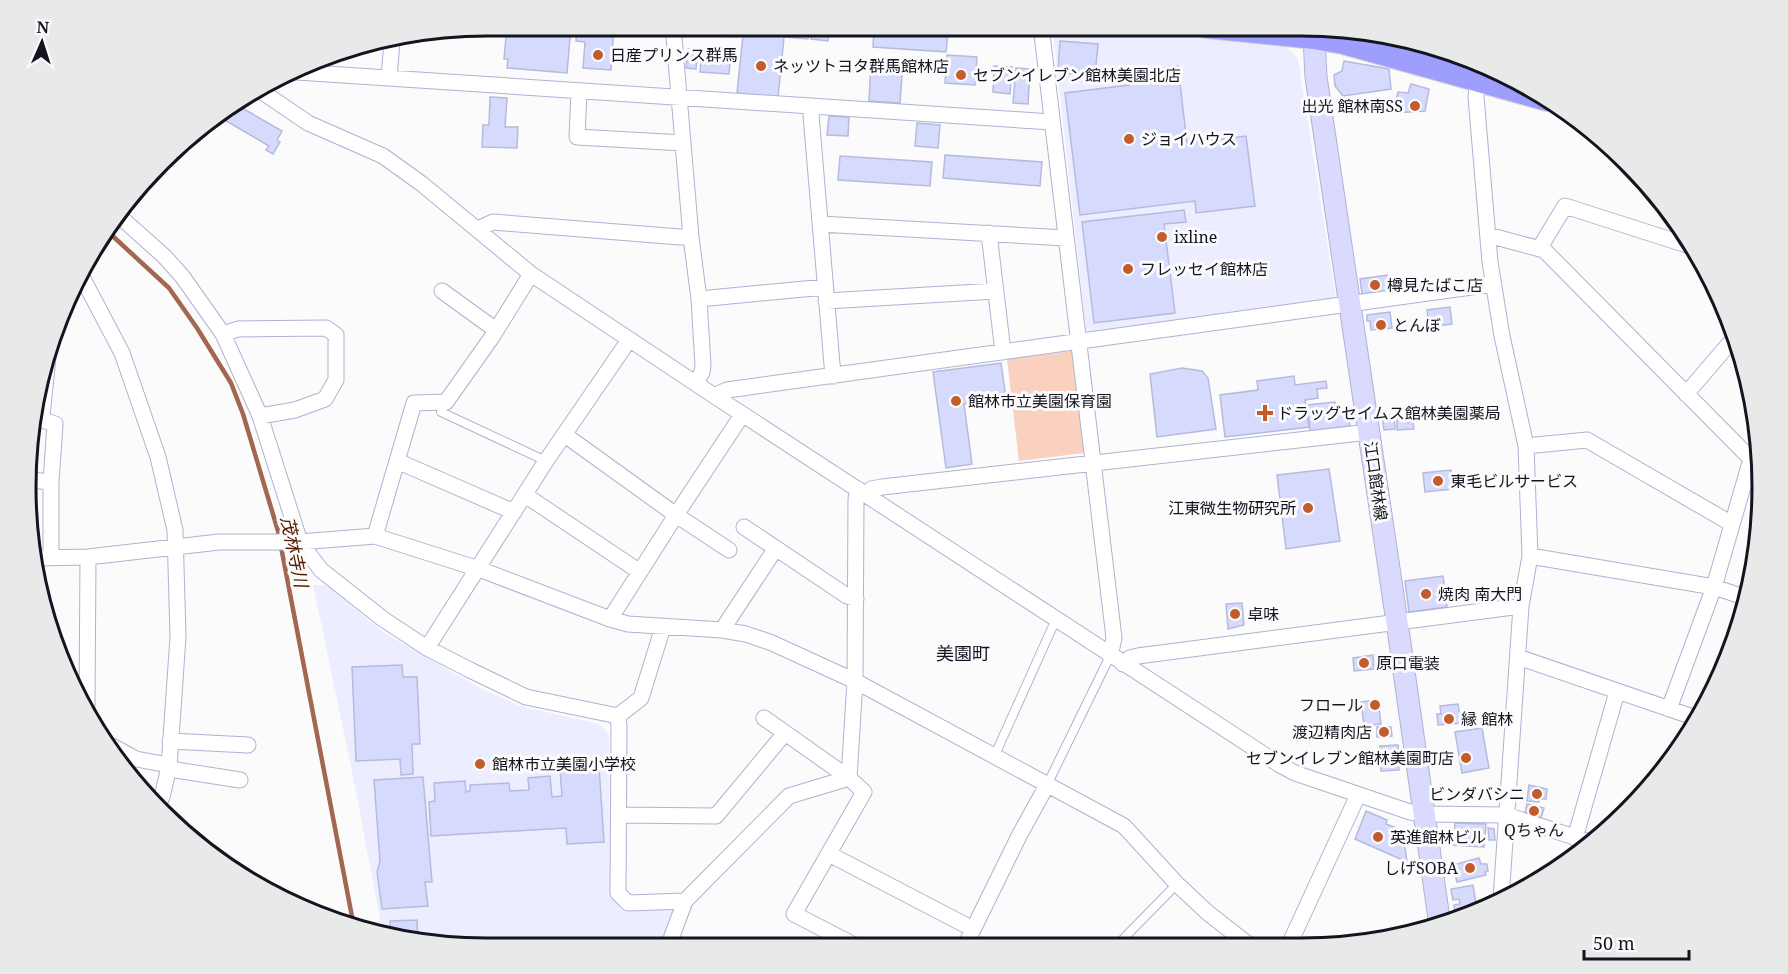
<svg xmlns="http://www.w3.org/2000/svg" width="1788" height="974" font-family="'Noto Serif','Noto Sans JP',serif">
	<rect width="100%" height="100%" fill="#fbfbfb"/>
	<path fill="#eceeff" d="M1059,26h25l201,19 13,14 38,240 -244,35 -6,-5 -33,-297z
		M313,585h14l56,47 97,56 40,18 79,18 10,10 1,159 11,17 58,-2 -19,39 -203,1 -74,-13 -30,-159z"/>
	<path fill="#fad0bf" d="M1072,351l12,102 -65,8 -12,-102z"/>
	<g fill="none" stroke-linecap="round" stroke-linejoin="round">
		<path stroke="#a26751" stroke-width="4.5" d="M105,229l64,59 28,40 34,55 12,31 35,117 76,396"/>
	</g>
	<path fill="#d6dafd" stroke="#b6badc" stroke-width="1.5" d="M507,26h64l-4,47 -60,-5 1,-9h-4z
		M577,26h37l-3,44 -28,-2 2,-26 -9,-1z
		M721,26h17l-1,11 -17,-1z
		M744,26h65l-1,13 -24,-2 -6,61 -41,-5z
		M813,26h16l-1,15 -17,-2z
		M874,27l74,5 -2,20 -73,-5z
		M1060,41l38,3 -3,31 -37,-2z
		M688,49l10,1 -2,19 -10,-1z
		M702,49l29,2 -2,23 -29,-2z
		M947,55l30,2 -2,28 -30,-2z
		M871,60l32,2 -3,41 -31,-2z
		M1344,61l45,8 2,20 -48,7 -8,-10 -1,-11 8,-4z
		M994,66l18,1 -2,27 -17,-2z
		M1178,66l9,77 59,-7 9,70 -59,7 -1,-12 -115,14 -15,-122 64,-8 -2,-13z
		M1016,68l14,1 -2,35 -15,-1z
		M1411,84l18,5 -4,22 -32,2 5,-21 10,1z
		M490,97l17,1 -2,29h13l-1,21 -35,-1 1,-22h6z
		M237,105l45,26 -5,9 3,2 -7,12 -7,-4 3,-4 -53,-31z
		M829,116l20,1 -1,19 -21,-1z
		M917,123l23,2 -2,23 -23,-2z
		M945,155l97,7 -2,24 -97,-8z
		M840,156l92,6 -2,24 -92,-6z
		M1184,210l2,12 -22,2 11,89 -81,10 -12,-101z
		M1387,275l2,16 -27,3 -2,-15z
		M1450,307l2,17 -23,3 -2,-17z
		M1390,312l2,16 -21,2 -1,-9h-3v-6z
		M1001,363l5,35 -42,6 8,60 -26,4 -13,-96z
		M1182,368l20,3 6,7 8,51 -59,8 -7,-63z
		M1294,376l1,9 31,-4 1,7 -10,1 1,9 -13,2 4,27 -84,10 -5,-42 38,-5 -1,-9z
		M1335,402l1,8 12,-1 2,17 -40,5 -3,-26z
		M1394,415l1,14 -11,1 -2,-14z
		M1406,416v6h7l1,7 -17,1v-13z
		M1329,469l11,72 -54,8 -9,-74z
		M1451,470l2,19 -28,3 -2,-19z
		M1443,576l4,31 -38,5 -4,-31z
		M1242,603l2,22 -16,4 -2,-25z
		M1385,654l1,13 -8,1 -2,-13z
		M1373,655l1,14 -20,2 -1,-13z
		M402,665l1,12h14l3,67h-8l1,30 -12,1 -1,-16 -44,2 -4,-94z
		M1378,700l3,24 -17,2 -3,-24z
		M1458,704l3,19 -23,2 -1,-11h4l-1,-8z
		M1377,727h14l1,9 -15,1z
		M1482,728l7,40 -27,5 -7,-41z
		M1398,745l1,9 -18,1 -1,-9z
		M1380,760h18l1,10 -18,1z
		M599,766l5,76 -37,2 -1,-16 -135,8 -2,-34 6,-1 -1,-18 31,-2 1,11 4,-1v-6l39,-2 1,8 19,-1 -1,-12 22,-2 2,21 10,-1 -2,-27z
		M423,777l9,105h-7l3,24 -46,3 -5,-37 3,-11 -6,-81z
		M1529,785l18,4 -1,10h-7v3l-12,-1z
		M1527,804l17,4 -3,10 -16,-5z
		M1366,811l21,9 -1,4 13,5 -2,5 7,5 3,23 -52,-23z
		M1455,823l31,1 -2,23 -35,-2 1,-8 4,-1z
		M1488,828l6,1 1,11h-6z
		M1479,858l2,6h6l1,7 -3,1 1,3 -29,7 -4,-17z
		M1473,885l4,25 -15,8 -1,-4 -6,-1 -1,-8 6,-1 -1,-5 -6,1 -2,-11z
		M417,920l1,21 -27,-4 -1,-16z"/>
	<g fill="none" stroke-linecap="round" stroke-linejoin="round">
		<defs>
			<path id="service" d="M446,402l-5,10 105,49
				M45,421l8,-78
				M994,757l58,-129 6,-8
				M1047,785l63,-129
				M1123,939l54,-55"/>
			<path id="minor" d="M673,26l18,211 8,62 4,67 -1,6 -6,11
				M1041,26l73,612 -4,18
				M1479,66l-3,31 14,165 12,74 24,110 4,110 -9,50 -20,293
				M297,72l755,50
				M389,78l3,-37
				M261,91l47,32 75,33 39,28 109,90 185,123 564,368 15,8 115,39 15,2 81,1 84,27
				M579,91l-2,46 106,6
				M813,106l-2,9 22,261
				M118,215l46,41 18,20 41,58 37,82 40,126 21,28 62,49 44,29 43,22 56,27 92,19
				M820,224l246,14
				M478,229l15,-7 187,15h11
				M989,233l14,119
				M1488,235l56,15 207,209 10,7
				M1539,249l26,-43 128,41
				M82,277l40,76 36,104 17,73 3,107 -9,130 -7,30 -4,9
				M442,291l54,39
				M699,299l126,-12
				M826,301l170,-10
				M223,334l15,-5 88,-1 10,7v45l-11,19 -30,11 -35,6
				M1686,394l49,-57
				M716,397l4,-4 7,-3 766,-106
				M36,418l19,6 -4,58v76
				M565,435l111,80 53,35
				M1526,446l61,-6 145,84
				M397,461l117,51
				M30,480l21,2
				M525,495l115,77
				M867,495l4,-6 11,-2 487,-55
				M744,527l103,69 9,3
				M375,536l39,-133 32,-1 46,-65 39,-63
				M1530,556l184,31 33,11
				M36,558l52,-1 131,-15h81l75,-6 104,33 131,50 18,5 94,6 24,4 26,9 83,38 269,145 53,58 31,29 41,32
				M610,619l66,-104 66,-100
				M722,630l54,-82
				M427,648l119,-187 83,-121
				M1518,657l181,62
				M1123,664l7,-6 8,-2 383,-50
				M87,706l1,-149
				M1669,709l45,-122 37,-128
				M618,716l1,11 -1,166 10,10 57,-2 104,-105 60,-18
				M618,716l23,-18 22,-71
				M764,718l85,60 15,14 -70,122 62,32
				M170,741l78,4
				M112,746l24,13 27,5 13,6 64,10
				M849,778l6,-97 1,-182 2,-10
				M619,815l97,1 69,-83
				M1575,838l42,-146
				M829,854l144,75
				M1289,945l69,-150
				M965,946l54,-110 28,-51
				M668,947l17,-46"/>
			<path id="secondary" d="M1314,37l2,40 81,545 43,304"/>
			<path id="trunk" d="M1206,26l108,11 29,5 204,57"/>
		</defs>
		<use href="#service" stroke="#aeb2d3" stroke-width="10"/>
		<use href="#minor" stroke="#aeb2d3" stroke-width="17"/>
		<use href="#secondary" stroke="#aeb2d3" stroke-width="23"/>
		<use href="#trunk" stroke="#d5d5d7" stroke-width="26"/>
		<use href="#service" stroke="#fff" stroke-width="8"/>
		<use href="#minor" stroke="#fff" stroke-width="15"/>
		<use href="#secondary" stroke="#dadaff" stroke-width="21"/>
		<use href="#trunk" stroke="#9e9efe" stroke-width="24"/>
	</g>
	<g fill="#c25c2d" stroke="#fbfbfb" stroke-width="2">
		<circle cx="598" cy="55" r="6"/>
		<circle cx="761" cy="66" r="6"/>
		<circle cx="961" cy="75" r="6"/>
		<circle cx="1415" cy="106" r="6"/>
		<circle cx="1129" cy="139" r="6"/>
		<circle cx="1162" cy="237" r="6"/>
		<circle cx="1128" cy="269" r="6"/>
		<circle cx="1375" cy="285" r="6"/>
		<circle cx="1381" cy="325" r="6"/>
		<circle cx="956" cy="401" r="6"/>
		<path d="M1262 404h6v6h6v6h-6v6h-6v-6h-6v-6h6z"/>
		<circle cx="1438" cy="481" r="6"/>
		<circle cx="1308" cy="508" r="6"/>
		<circle cx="1426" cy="594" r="6"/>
		<circle cx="1235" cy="614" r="6"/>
		<circle cx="1364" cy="663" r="6"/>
		<circle cx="1375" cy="705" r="6"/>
		<circle cx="1449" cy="719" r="6"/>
		<circle cx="1384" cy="732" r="6"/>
		<circle cx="1466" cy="758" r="6"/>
		<circle cx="480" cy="764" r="6"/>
		<circle cx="1537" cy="794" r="6"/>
		<circle cx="1534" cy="811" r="6"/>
		<circle cx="1378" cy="837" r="6"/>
		<circle cx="1470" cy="868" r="6"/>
	</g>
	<g text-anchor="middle" stroke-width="6" stroke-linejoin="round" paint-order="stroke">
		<g font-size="16" fill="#131420" stroke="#fbfbfb" text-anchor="start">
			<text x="610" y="61">日産プリンス群馬</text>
			<text x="773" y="72">ネッツトヨタ群馬館林店</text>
			<text x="973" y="81">セブンイレブン館林美園北店</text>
			<text x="1403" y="112" text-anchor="end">出光 館林南SS</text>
			<text x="1141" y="145">ジョイハウス</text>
			<text x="1174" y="243">ixline</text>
			<text x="1140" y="275">フレッセイ館林店</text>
			<text x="1387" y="291">樽見たばこ店</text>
			<text x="1393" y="331">とんぼ</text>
			<text x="968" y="407">館林市立美園保育園</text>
			<text x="1277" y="419">ドラッグセイムス館林美園薬局</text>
			<text x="1450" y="487">東毛ビルサービス</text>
			<text x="1296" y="514" text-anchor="end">江東微生物研究所</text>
			<text x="1438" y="600">焼肉 南大門</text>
			<text x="1247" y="620">卓味</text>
			<text x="1376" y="669">原口電装</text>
			<text x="1363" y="711" text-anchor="end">フロール</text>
			<text x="1461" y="725">縁 館林</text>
			<text x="1372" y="738" text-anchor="end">渡辺精肉店</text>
			<text x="1454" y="764" text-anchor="end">セブンイレブン館林美園町店</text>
			<text x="492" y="770">館林市立美園小学校</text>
			<text x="1525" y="800" text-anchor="end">ビンダバシニ</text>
			<text x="1534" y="836" text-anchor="middle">Qちゃん</text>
			<text x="1390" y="843">英進館林ビル</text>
			<text x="1458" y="874" text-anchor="end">しげSOBA</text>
		</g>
		<g font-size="16" fill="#131420" stroke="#fbfbfb">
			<text transform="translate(1376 481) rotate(82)" y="6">江口館林線</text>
		</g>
		<g font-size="18" font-style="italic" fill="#501b01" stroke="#fbfbfb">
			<text transform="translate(294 552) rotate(78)" y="6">茂林寺川</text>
		</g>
		<g font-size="18" fill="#131420" stroke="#fbfbfb">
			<text x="963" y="660">美園町</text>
		</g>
	</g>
	<path d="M0 0H1788V974H0ZM487 36H1301A451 451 0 0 1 1752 487V487A451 451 0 0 1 1301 938H487A451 451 0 0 1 36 487V487A451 451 0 0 1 487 36Z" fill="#e8e9e9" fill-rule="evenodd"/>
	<path fill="none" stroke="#131420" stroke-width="3" d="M487 36H1301A451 451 0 0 1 1752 487V487A451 451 0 0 1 1301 938H487A451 451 0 0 1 36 487V487A451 451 0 0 1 487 36Z"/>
	<g transform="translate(42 42) rotate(3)" stroke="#fbfbfb" stroke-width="4.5" paint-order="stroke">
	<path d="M0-4.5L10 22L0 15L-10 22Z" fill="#131420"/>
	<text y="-9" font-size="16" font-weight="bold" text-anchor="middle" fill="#131420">N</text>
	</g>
	<path d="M1584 950v9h105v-9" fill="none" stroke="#131420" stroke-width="3"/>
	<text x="1593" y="950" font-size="18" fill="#131420" stroke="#fbfbfb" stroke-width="4.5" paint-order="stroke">50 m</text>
</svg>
